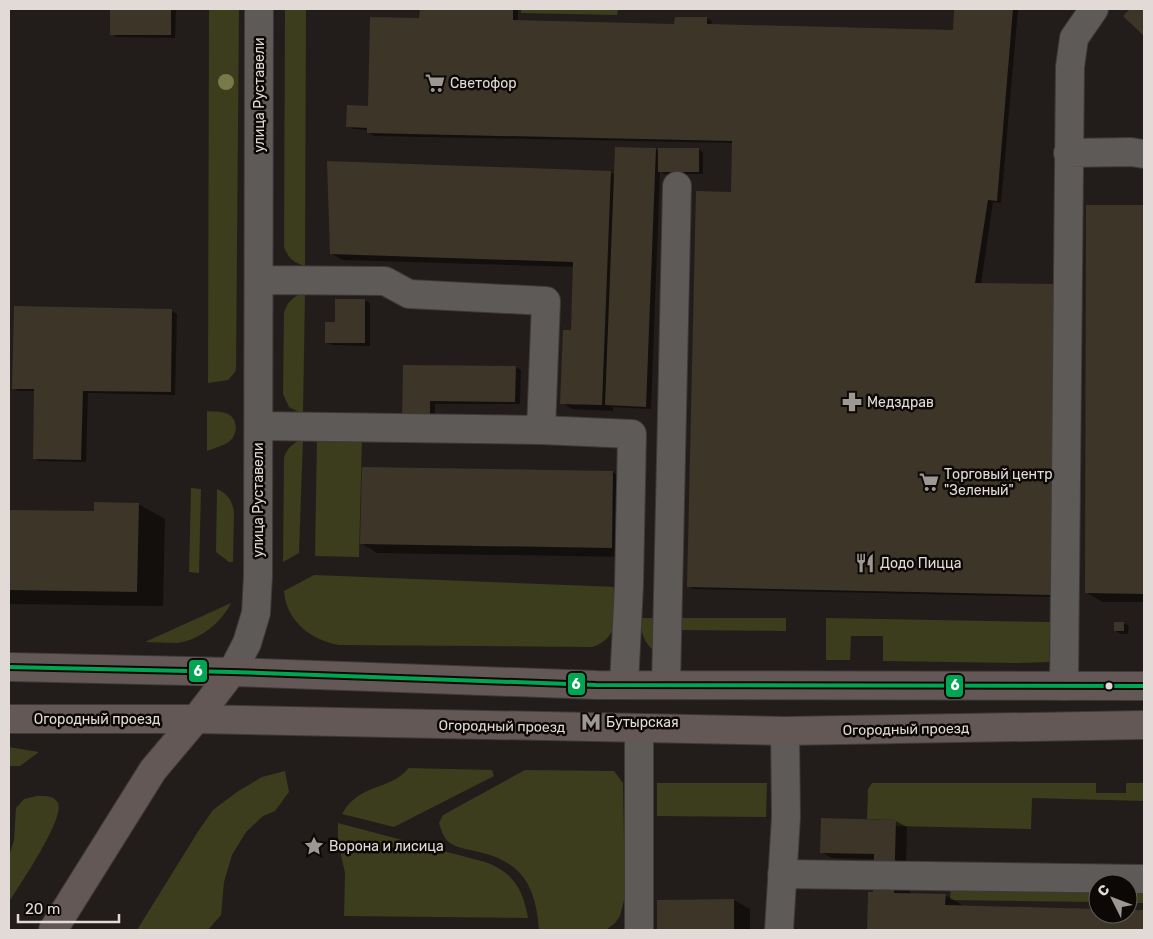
<svg xmlns="http://www.w3.org/2000/svg" width="1153" height="939" font-family="Rubik,sans-serif">
	<rect width="100%" height="100%" fill="#221d1a"/>
	<path fill="#3b3d1d" d="M209,9h30l-3,359 -1,4 -7,8 -20,3z
		M285,9h21l-1,257c-11,-3 -17,-8 -21,-19z
		M521,9h97l-1,6 -96,-2z
		M305,293l-2,121 -14,-7 -6,-13 1,-81c3,-11 10,-18 21,-20z
		M207,411c7,1 15,0 21,3 10,5 10,20 2,27 -6,5 -16,7 -23,10z
		M317,438l45,1 -3,118 -44,-1z
		M303,439l-4,114 -16,9 1,-104c2,-9 10,-16 19,-19z
		M191,488l10,1 -2,84 -10,-1z
		M217,489c11,5 15,11 17,23l-1,50h-4l-13,-10z
		M314,575l303,12c-2,26 4,51 -25,60l-253,-2c-28,-5 -53,-24 -55,-54z
		M231,603c-10,20 -32,38 -55,40 -10,0 -21,-1 -31,-1z
		M641,618h18l-5,33c-10,-8 -14,-20 -13,-33z
		M677,618h109v13l-109,-1z
		M826,618l224,4 -1,40 -34,1 -132,-2v-25h-32l-1,24h-24z
		M9,747l30,5 -19,14h-11z
		M409,768l83,2 2,6 -100,51 -52,-13c18,-32 46,-22 67,-46z
		M525,770l89,1 9,12 2,113 -5,20 -5,7 -9,7h-67c-3,-40 -14,-66 -56,-77 -10,-3 -24,-4 -33,-10 -6,-4 -9,-13 -11,-20l4,-8z
		M285,771l4,21 -14,19 -12,5 -17,16 -14,23 -8,27 -3,33 -13,15h-71l62,-100 14,-20 24,-18 25,-15z
		M657,783h110l-1,34 -109,-1z
		M872,783h224v10h30v-10h18v18l-112,-3 -1,31 -135,-3v-6l-29,-1 1,-30z
		M37,796c7,0 17,-1 21,7 7,16 -39,83 -49,99v-46l5,-16 2,-32 8,-9z
		M338,823l147,39c28,10 38,27 43,56l-184,-2 1,-43 -7,-31z
		M951,888l147,2v12l-148,-2z
		M1128,890h16v13h-16z"/>
	<path fill="#0007" d="M112,9h64l-1,29 -58,-1 -6,-3z
		M421,9h97v12l158,4 30,-7 6,3 -1,5 243,5 1,-22 63,1 -17,193 -8,-1 -12,82 74,313 -362,-8 -5,-3 44,-393 1,-50 -359,-7 -5,-3v-3l-16,-1 -5,-3 21,-19 52,-88z
		M1039,9h60v2z
		M656,149l3,3 39,-3 5,3v22h-39l-4,-3 -9,238 -38,-2v4l-41,-2 -10,-6 10,-72 2,-64 -232,-7 -11,-7 279,-81 6,3z
		M1087,206h57v396h-41l-16,-9z
		M365,300l5,3v43l-38,-1 -6,-3 10,-19z
		M15,307l157,4 5,3 -2,81 -87,-2 -2,69 -47,-1 -5,-3 2,-67h-18l-5,-3z
		M404,366l112,1 5,3 -1,34h-85v16h-26z
		M613,472l16,9 -2,76 -250,-4 -16,-10z
		M138,504l27,15 -2,87 -154,-2v-93l86,1z
		M1124,623l5,3 -1,8h-7l-5,-3z
		M822,819l74,2 11,6 -1,35 5,3 -1,29 35,1 16,9v2l137,4v4h30v-3l16,1v18h-276l1,-37h6l1,-34 -44,-1 -11,-6z
		M734,900l16,9v21h-91l-1,-29z"/>
	<path fill="#3d3527" d="M110,9h61v26h-61z
		M420,9h93v11l161,4 1,-7h32v7l246,6 1,-21h59l-16,192 -9,-1 -13,83 83,1 -7,311 -364,-8 9,-396 35,1 1,-51 -365,-8v-5l-21,-1 1,-22 21,1 2,-89 49,1z
		M1130,9h14v27l-21,-20z
		M615,147l41,1 -10,259 -41,-2z
		M658,148h41v24h-41z
		M327,161l284,10 -9,234 -42,-1 3,-74h8l2,-68 -243,-8z
		M1086,205h58v389l-59,-1z
		M335,299h30v44h-40v-21h10z
		M14,306l158,3 -1,83 -88,-1 -2,69 -48,-1 1,-70h-22z
		M403,365l113,1 -1,36 -85,-1v17h-28z
		M362,467l251,4 -1,77 -252,-4z
		M94,502l45,1 -2,89 -128,-2v-80l85,1z
		M1114,622h10v9h-10z
		M821,818l75,2 -2,73 52,1 -1,11 153,4v5h30v-4h16v20h-277l1,-38h5l1,-38 -54,-1z
		M734,899v31h-77v-30z"/>
	<g fill="none" stroke-linecap="round" stroke-linejoin="round">
		<defs>
			<path id="minor" d="M1068,153l63,-1 13,2
				M259,426l282,4 5,-129 -137,-7 -24,-13 -125,-1
				M541,430l91,4 -3,151 -5,99
				M232,672l15,-29 9,-30 2,-37 1,-567
				M666,685l11,-499
				M1064,686l6,-619 4,-29 20,-29
				M782,874l362,5
				M639,930v-201
				M779,930l7,-113 -1,-86"/>
			<path id="major" d="M9,667l223,5 364,13 548,1
				M9,719h187l589,12 359,-6
				M53,930l100,-160 43,-51 36,-47"/>
		</defs>
		<use href="#minor" stroke="#3e3938" stroke-width="30"/>
		<use href="#major" stroke="#3e3938" stroke-width="30"/>
		<use href="#minor" stroke="#5e5a57" stroke-width="28"/>
		<use href="#major" stroke="#635856" stroke-width="28"/>
		<defs>
			<path id="bus-1" d="M9,667l223,5 364,13 548,1"/>
		</defs>
		<use href="#bus-1" stroke="#0c0806" stroke-width="8"/>
		<use href="#bus-1" stroke="#00a651" stroke-width="4"/>
	</g>
	<circle fill="#797a49" cx="226" cy="82" r="8"/>
	<defs>
		<symbol id="supermarket-bare" viewBox="-9 -9 18 18"><path d="M-6-5.5h2.5l.6 2H6L4.5 2H-2.5L-4.4-4H-6ZM-1.5 3.2a1.3 1.3 0 1 0 .1 0ZM3 3.2a1.3 1.3 0 1 0 .1 0Z" fill="#9e9894" stroke="#0c0806" stroke-width="2.5" paint-order="stroke"/></symbol>
		<symbol id="pharmacy-bare" viewBox="-9 -9 18 18"><path d="M-2-6h4v4h4v4h-4v4h-4v-4h-4v-4h4Z" fill="#9e9894" stroke="#0c0806" stroke-width="2.5" paint-order="stroke"/></symbol>
		<symbol id="restaurant-bare" viewBox="-9 -9 18 18"><path d="M-5-6h1v4h1v-4h1v4h1v-4h1v5L-1.5 .5V6h-2V.5L-5-1ZM5-6V6H3V1.5H1.5Q1.5-4 5-6Z" fill="#9e9894" stroke="#0c0806" stroke-width="2.5" paint-order="stroke"/></symbol>
		<symbol id="metro-bare" viewBox="-9 -9 18 18"><path d="M-5.5 5V-5H-3L0 0L3-5H5.5V5H3V-.5L0 4L-3-.5V5Z" fill="#9e9894" stroke="#0c0806" stroke-width="2.5" paint-order="stroke"/></symbol>
		<symbol id="sight-bare" viewBox="-9 -9 18 18"><path d="M0-6L1.8-2.2L6-1.7L2.9 1.2L3.7 5.4L0 3.3L-3.7 5.4L-2.9 1.2L-6-1.7L-1.8-2.2Z" fill="#9e9894" stroke="#0c0806" stroke-width="2.5" paint-order="stroke"/></symbol>
	</defs>
	<g fill-rule="evenodd">
		<use href="#supermarket-bare" x="421" y="69" width="28" height="28"/>
		<use href="#pharmacy-bare" x="838" y="388" width="28" height="28"/>
		<use href="#supermarket-bare" x="915" y="468" width="28" height="28"/>
		<use href="#restaurant-bare" x="851" y="549" width="28" height="28"/>
		<use href="#metro-bare" x="577" y="708" width="28" height="28"/>
		<use href="#sight-bare" x="300" y="832" width="28" height="28"/>
	</g>
	<circle fill="#e1dad6" stroke="#0c0806" stroke-width="2" cx="1109" cy="686" r="4.5"/>
	<g text-anchor="middle" stroke-width="5" stroke-linejoin="round" paint-order="stroke">
		<g font-size="14" fill="#e1dad6" stroke="#0c0806" text-anchor="start">
			<text x="450" y="88">Светофор</text>
			<text x="867" y="407">Медздрав</text>
			<text x="944" y="479">Торговый центр<tspan x="944" dy="16">"Зеленый"</tspan></text>
			<text x="880" y="568">Додо Пицца</text>
			<text x="606" y="727">Бутырская</text>
			<text x="329" y="851">Ворона и лисица</text>
		</g>
		<g font-size="14" fill="#e1dad6" stroke="#0c0806">
			<text transform="translate(259 95) rotate(-90)" y="5">улица Руставели</text>
			<text transform="translate(258 500) rotate(-90)" y="5">улица Руставели</text>
			<text x="97" y="724">Огородный проезд</text>
			<text transform="translate(502 726) rotate(1)" y="5">Огородный проезд</text>
			<text transform="translate(906 729) rotate(-1)" y="5">Огородный проезд</text>
		</g>
	</g>
	<g stroke="#0c0806" stroke-width="2">
		<rect x="188" y="659" width="20" height="24" rx="5" fill="#00a651"/>
		<rect x="567" y="672" width="19" height="24" rx="5" fill="#00a651"/>
		<rect x="945" y="674" width="19" height="24" rx="5" fill="#00a651"/>
	</g>
	<g font-size="14" text-anchor="middle" font-weight="bold" fill="#fff">
		<text x="198" y="676">6</text>
		<text x="576" y="689">6</text>
		<text x="955" y="690">6</text>
	</g>
	<rect width="1153" height="939" fill="none" stroke="#e1dad6" stroke-width="20"/>
	<g transform="translate(1113 899) rotate(312)"><circle r="24" fill="#0c0806" stroke="#615c59"/>
	<path d="M0-4L9 19L0 12L-9 19Z" fill="#9e9894"/>
	<text y="-8" font-size="14" font-weight="bold" text-anchor="middle" fill="#e1dad6">С</text>
	</g>
	<path d="M18 914v8h101v-8" fill="none" stroke="#e1dad6" stroke-width="2.5"/>
	<text x="25" y="914" font-size="15" fill="#e1dad6" stroke="#0c0806" stroke-width="4" paint-order="stroke">20 m</text>
</svg>
